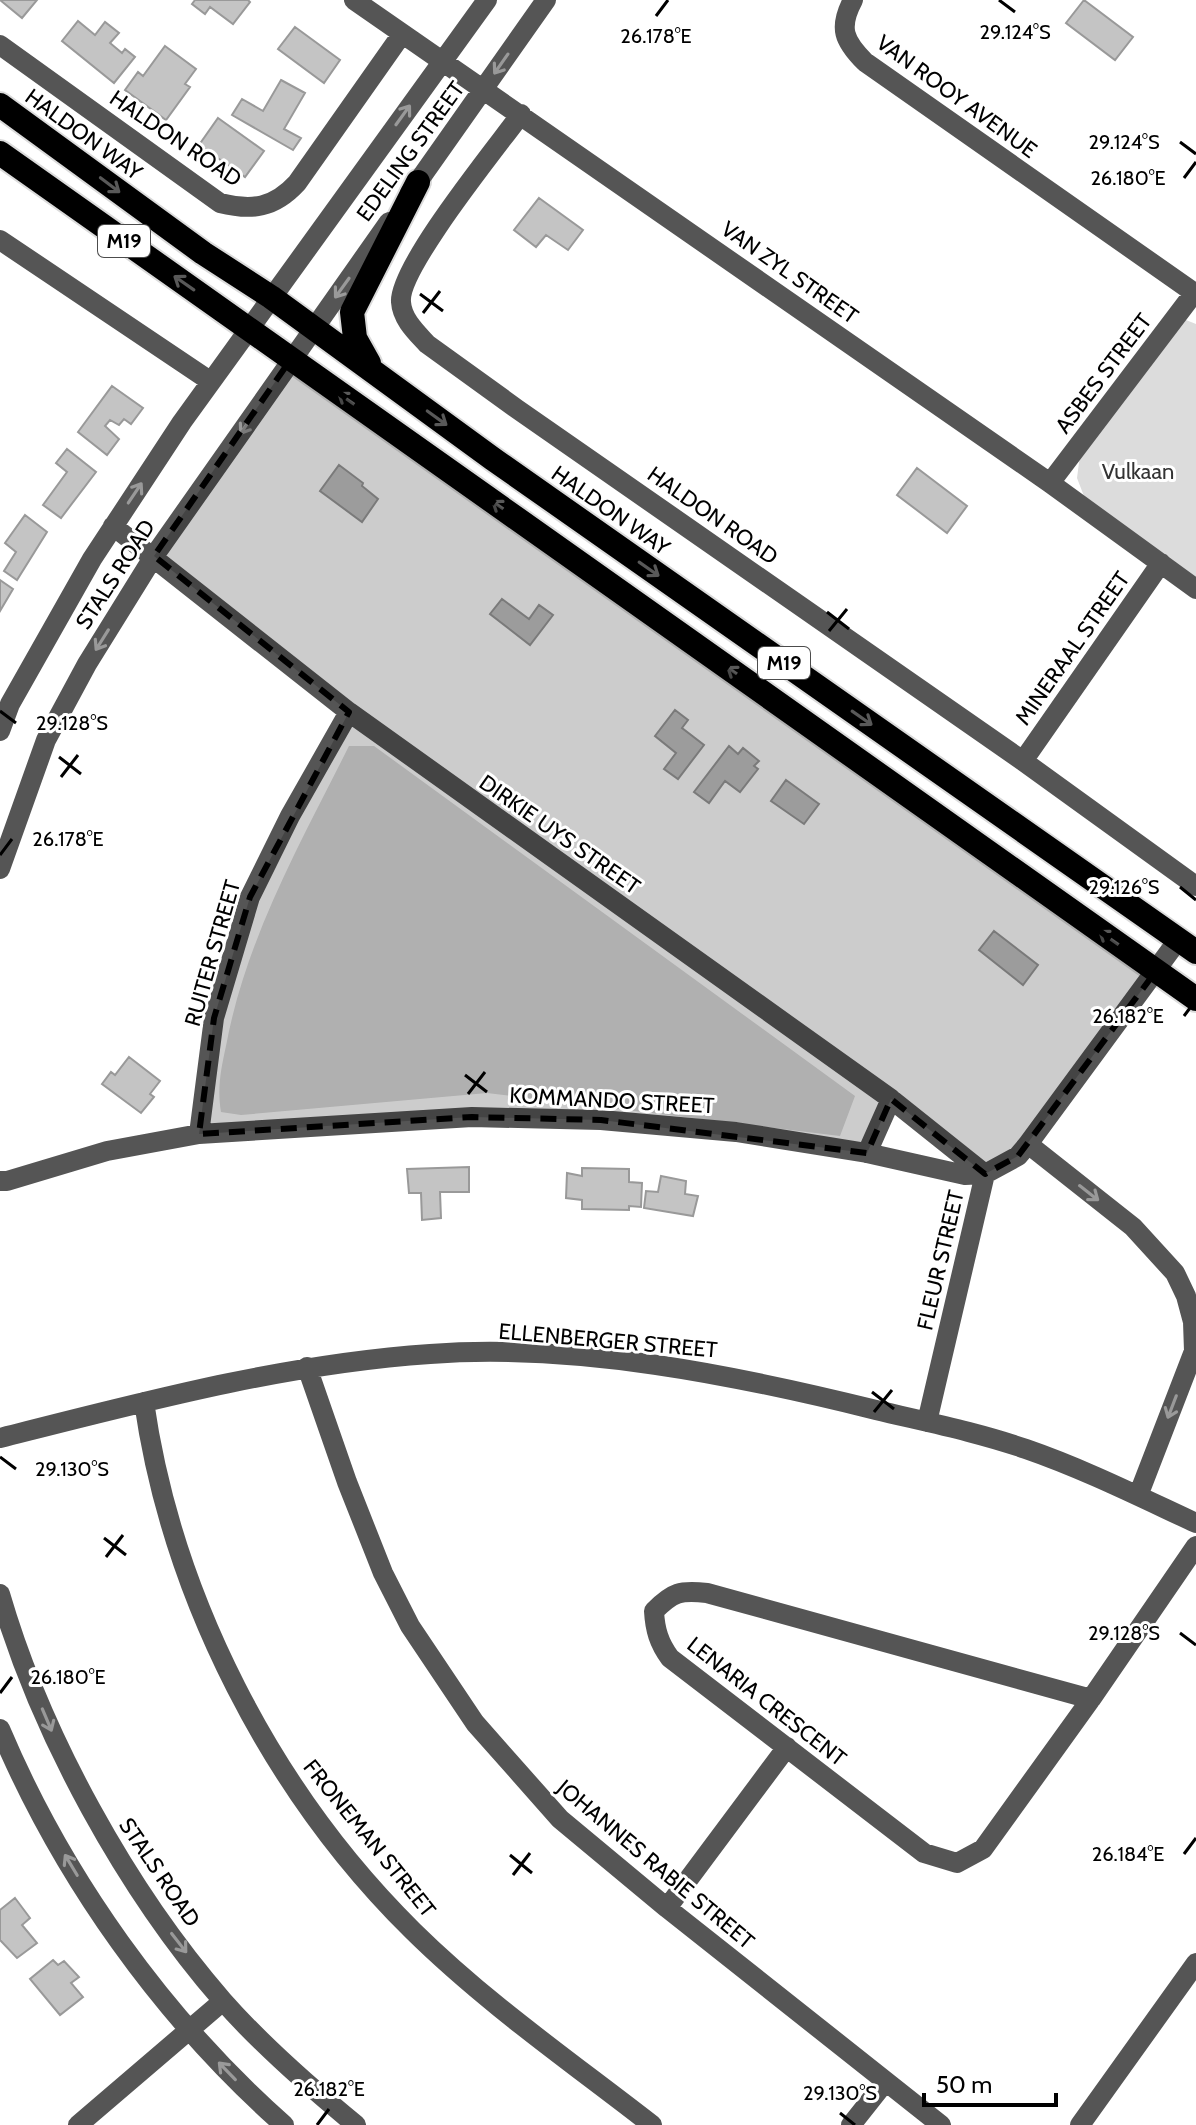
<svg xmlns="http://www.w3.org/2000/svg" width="1196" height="2125" font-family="Cabin,sans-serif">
	<rect width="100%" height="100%" fill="#fff"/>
	<path fill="#dcdcdc" d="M1186,320l10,4v261l-109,-81 -10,-26 3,-23 85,-126z
		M349,746h25l481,350 -15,40 -353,-43 -246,22 -20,-3c-4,-24 0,-43 5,-66 20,-108 75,-204 123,-300z"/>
	<path fill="#c4c4c4" stroke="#999" stroke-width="2" d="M0,0h37l-15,18z
		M195,0h53l2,2 -17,22 -23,-17 -5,7 -13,-10z
		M1084,0l49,37 -18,23 -49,-37z
		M78,21l17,14 10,-13 14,11 -9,10 12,10 3,-4 10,8 -21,26 -52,-42z
		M295,27l45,33 -16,23 -46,-34z
		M165,46l31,23 -11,15 5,3 -24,33 -41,-30 13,-18 5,4z
		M281,80l24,13 -21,36 17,9 -8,12 -61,-35 10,-16 21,12z
		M218,118l46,33 -19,26 -46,-32z
		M539,198l44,32 -15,20 -22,-15 -10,12 -22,-17z
		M112,386l31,22 -12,16 -7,-5 -5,6 -9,-5 -5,6 14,13 -12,16 -29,-23z
		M67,449l29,23 -35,46 -18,-13 24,-33 -11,-9z
		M339,465l24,18 -1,3 16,13 -16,23 -42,-31z
		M917,468l50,38 -20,27 -50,-38z
		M25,515l22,17 -30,48 -13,-9 12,-19 -11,-9z
		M0,580l13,9 -13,22z
		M502,599l27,20 10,-14 14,10 -23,30 -40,-31z
		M675,710l13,10 -6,8 22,17 -26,34 -14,-10 12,-16 -21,-17z
		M729,746l9,8 5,-6 16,13 -5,5 4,3 -18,23 -15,-11 -16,22 -15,-11z
		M786,780l33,24 -15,20 -33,-23z
		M994,931l44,34 -15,20 -44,-35z
		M129,1057l31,24 -10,13 4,3 -13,16 -39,-29 9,-12 4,3z
		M469,1167v25h-29l1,26 -19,2 -1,-27h-12l-2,-24z
		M582,1168l47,1v13l13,1 -1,24 -12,-1v4l-47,-1v-9l-16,-2 1,-25 15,3z
		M661,1176l25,5 -1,13 13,2 -5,20 -49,-8 2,-17 12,1z
		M15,1898l15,20 -8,7 15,18 -20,15 -17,-18v-30z
		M53,1960l5,5 6,-4 15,16 -8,6 12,14 -23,18 -30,-36z"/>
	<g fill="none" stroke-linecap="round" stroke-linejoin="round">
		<defs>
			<path id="highway" d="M0,105l203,148 68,44 222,162 703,493
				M0,153l1196,846
				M369,363l-14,-25 -3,-26 66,-130"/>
		</defs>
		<use href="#highway" stroke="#dbdbdb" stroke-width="28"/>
		<path stroke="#555" stroke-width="20" d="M354,0l696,483 146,106
			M853,0c-15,28 -9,41 12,62l331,232
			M0,45l220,158c32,8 54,5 77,-20l105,-149
			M521,114c-24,33 -123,154 -120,188 1,17 15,30 26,42l90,65 506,352 173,125
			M410,193l136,-193
			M0,240l210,141
			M1050,483l144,-190
			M113,526l236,186 542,387 94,75
			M0,731l10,-27 82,-145 90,-137 305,-422
			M1023,761l138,-198
			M0,869l46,-129 41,-76 67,-108 235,-334
			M199,1134l15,-116 36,-121 40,-81 59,-104
			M1028,1144l105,83 42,46 11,23 7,26 1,29 -56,145
			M867,1153l24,-54
			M0,1181h7l100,-30 92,-17 273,-17 129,3 135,12 131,21 98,22 20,-1 33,-18 10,-12 150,-204
			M307,1367l40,115 36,91 27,53 65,97 85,96 107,89 274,217
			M144,1402c28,195 128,390 269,529 73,72 158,131 239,194
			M927,1422l58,-248
			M0,1438c142,-36 284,-74 430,-84 146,-11 305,21 446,56 50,12 101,22 150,39 58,20 114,48 170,74
			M0,1594c41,141 127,297 223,407 38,43 88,87 133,124
			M1091,1699l-384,-106c-27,-3 -34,-1 -53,18 1,19 5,32 16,47l254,195 33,10 26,-14 108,-150 105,-153
			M0,1729c63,149 163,289 284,396
			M667,1908l120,-161
			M78,2125l145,-124
			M851,2125l34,-43
			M1080,2125l116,-162"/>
		<use href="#highway" stroke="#000" stroke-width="24"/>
	</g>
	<defs><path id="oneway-shaft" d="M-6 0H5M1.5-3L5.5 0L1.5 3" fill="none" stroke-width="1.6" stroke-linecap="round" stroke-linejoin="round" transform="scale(2)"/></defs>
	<g stroke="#999">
		<use href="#oneway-shaft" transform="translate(501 64) rotate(125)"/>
		<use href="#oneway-shaft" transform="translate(403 115) rotate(-54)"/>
		<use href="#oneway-shaft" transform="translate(342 288) rotate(126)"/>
		<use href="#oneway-shaft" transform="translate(247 424) rotate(124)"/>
		<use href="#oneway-shaft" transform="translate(135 493) rotate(-56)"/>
		<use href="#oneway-shaft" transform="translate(102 640) rotate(122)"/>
		<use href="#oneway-shaft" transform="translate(1089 1193) rotate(38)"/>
		<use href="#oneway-shaft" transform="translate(1172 1407) rotate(111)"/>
		<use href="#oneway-shaft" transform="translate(47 1720) rotate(67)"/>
		<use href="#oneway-shaft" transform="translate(71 1865) rotate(-121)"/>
		<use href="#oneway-shaft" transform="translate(179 1943) rotate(52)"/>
		<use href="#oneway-shaft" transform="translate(227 2071) rotate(-134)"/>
	</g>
	<g stroke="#595959">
		<use href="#oneway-shaft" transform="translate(110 185) rotate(37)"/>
		<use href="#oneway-shaft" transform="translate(184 283) rotate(-145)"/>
		<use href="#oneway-shaft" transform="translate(348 400) rotate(-145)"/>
		<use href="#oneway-shaft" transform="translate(437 418) rotate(36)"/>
		<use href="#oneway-shaft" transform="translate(502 508) rotate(-145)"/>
		<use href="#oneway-shaft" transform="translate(649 569) rotate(35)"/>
		<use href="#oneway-shaft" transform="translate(737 674) rotate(-145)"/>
		<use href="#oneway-shaft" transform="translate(862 718) rotate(35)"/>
		<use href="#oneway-shaft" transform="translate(1109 938) rotate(-145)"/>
	</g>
	<path fill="#000" fill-opacity="0.2" stroke="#000" stroke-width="6" stroke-dasharray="16 10" stroke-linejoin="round" d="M291,359l865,612 -138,185 -33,18 -94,-75 -24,54 -266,-33 -129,-3 -273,17 15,-116 36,-121 99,-185 -195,-156z"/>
	<path fill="none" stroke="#000" stroke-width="3" d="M999,0l16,12M656,16l12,-16M1180,142l16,12M1184,178l12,-16M420,294l23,17M423,313l17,-22M827,612l22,17M829,631l18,-22M0,711l16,12M59,757l22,17M61,777l17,-22M0,855l12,-16M1180,887l16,13M1184,1016l12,-16M465,1075l22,17M468,1094l17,-22M872,1392l22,17M874,1412l18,-22M0,1457l16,12M104,1538l22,17M106,1557l17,-22M1180,1633l16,12M0,1693l12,-16M1184,1854l12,-16M510,1855l22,18M513,1875l17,-22M840,2113l15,12M317,2125l12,-16"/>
	<g text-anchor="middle" stroke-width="6" stroke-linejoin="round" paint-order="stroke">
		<g fill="#fff" stroke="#4c4c4c" stroke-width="2">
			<rect x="98" y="225" width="52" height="32" rx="6"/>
			<rect x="758" y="647" width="52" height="32" rx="6"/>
		</g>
		<g font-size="20" font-weight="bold" fill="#000">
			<text x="124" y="248">M19</text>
			<text x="784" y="670">M19</text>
		</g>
		<g font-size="22" fill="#000" stroke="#fff">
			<text transform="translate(957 96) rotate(36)" y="8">VAN ROOY AVENUE</text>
			<text transform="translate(84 134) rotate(36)" y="8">HALDON WAY</text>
			<text transform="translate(176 138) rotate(34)" y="8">HALDON ROAD</text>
			<text transform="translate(410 151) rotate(-54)" y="8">EDELING STREET</text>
			<text transform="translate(790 272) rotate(35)" y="8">VAN ZYL STREET</text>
			<text transform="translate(1103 373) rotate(-53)" y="8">ASBES STREET</text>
			<text transform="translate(611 510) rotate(35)" y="8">HALDON WAY</text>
			<text transform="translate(713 515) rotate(35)" y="8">HALDON ROAD</text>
			<text transform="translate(115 574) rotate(-57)" y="8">STALS ROAD</text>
			<text transform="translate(1072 648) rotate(-55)" y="8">MINERAAL STREET</text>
			<text transform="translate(560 834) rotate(35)" y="8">DIRKIE UYS STREET</text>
			<text transform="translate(212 953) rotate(-74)" y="8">RUITER STREET</text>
			<text transform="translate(612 1100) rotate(3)" y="8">KOMMANDO STREET</text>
			<text transform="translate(940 1260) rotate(-77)" y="8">FLEUR STREET</text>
			<text transform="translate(608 1340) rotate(5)" y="8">ELLENBERGER STREET</text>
			<text transform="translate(767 1701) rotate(38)" y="8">LENARIA CRESCENT</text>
			<text transform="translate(370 1838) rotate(51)" y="8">FRONEMAN STREET</text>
			<text transform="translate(656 1864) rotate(40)" y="8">JOHANNES RABIE STREET</text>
			<text transform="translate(160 1872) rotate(56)" y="8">STALS ROAD</text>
		</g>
		<g font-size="22" fill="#333" stroke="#fff">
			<text x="1138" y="479">Vulkaan</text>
		</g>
	</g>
	<g font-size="20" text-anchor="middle" fill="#000" stroke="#fff" stroke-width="6" stroke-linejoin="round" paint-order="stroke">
		<text x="1015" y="39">29.124°S</text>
		<text x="656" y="43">26.178°E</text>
		<text x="1124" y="149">29.124°S</text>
		<text x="1128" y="185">26.180°E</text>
		<text x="72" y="730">29.128°S</text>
		<text x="68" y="846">26.178°E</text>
		<text x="1124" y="894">29.126°S</text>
		<text x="1128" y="1023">26.182°E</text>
		<text x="72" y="1476">29.130°S</text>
		<text x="1124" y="1640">29.128°S</text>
		<text x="68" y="1684">26.180°E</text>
		<text x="1128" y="1861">26.184°E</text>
		<text x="329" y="2096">26.182°E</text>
		<text x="840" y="2100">29.130°S</text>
	</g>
	<path d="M924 2093v12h132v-12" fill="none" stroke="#000000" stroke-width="4"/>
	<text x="936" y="2093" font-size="24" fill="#000000" stroke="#ffffff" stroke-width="6" paint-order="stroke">50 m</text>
</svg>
